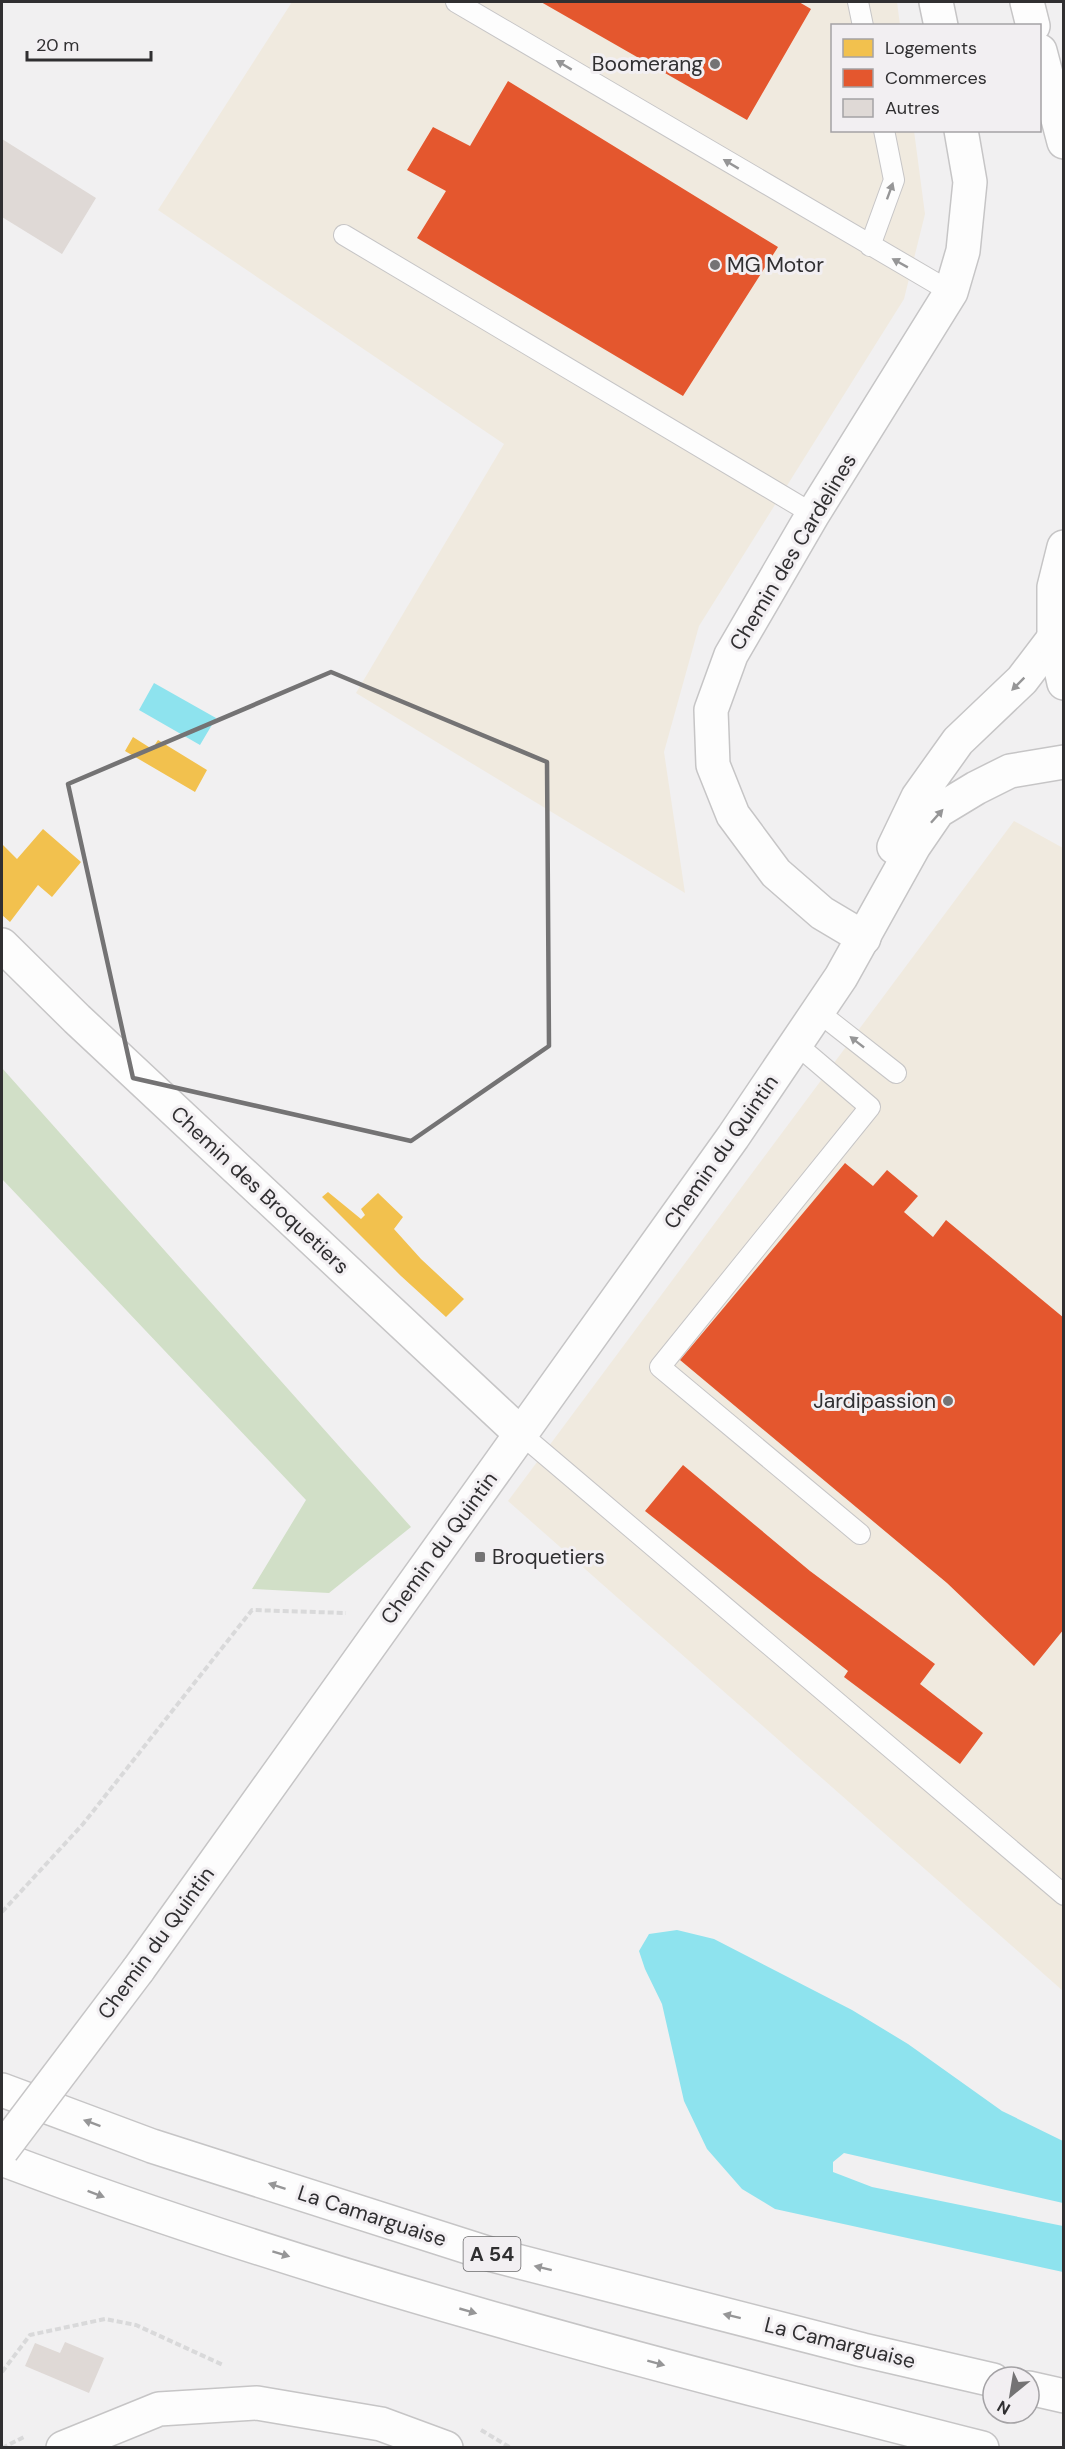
<svg xmlns="http://www.w3.org/2000/svg" width="1065" height="2449" font-family="'DM Sans',sans-serif">
	<rect width="100%" height="100%" fill="#f1f0f1"/>
	<path fill="#f0eadf" d="M292,2h605l3,23 -68,1v104l82,1 11,83 -21,85 -205,327 -35,126 21,141 -329,-200 148,-249 -346,-234z
		M1014,821l49,27v1143l-555,-490z"/>
	<path fill="#d1dfc7" d="M2,1068l409,459 -82,66 -77,-4 54,-89 -304,-321z"/>
	<path fill="#8ee3ee" d="M154,683l62,35 -16,27 -61,-35z
		M677,1930l37,9 138,71 56,34 94,67 61,30v62l-219,-50 -11,9v10l39,15 191,39v46l-288,-63 -33,-20 -35,-40 -23,-48 -22,-97 -17,-35 -6,-18 10,-17z"/>
	<path fill="#f2c14e" d="M133,737l19,12 6,-9 49,30 -12,22 -70,-41z
		M43,829l38,33 -29,35 -14,-12 -28,37 -8,-7v-71l15,15z
		M328,1192l33,27 4,-4 -4,-6 17,-16 25,24 -9,12 27,30 43,40 -18,18 -45,-41 -79,-79z"/>
	<path fill="#e4572e" d="M541,2h258l12,7 -64,111z
		M508,81l270,166 -95,149 -266,-158 29,-47 -39,-21 26,-43 37,19z
		M845,1163l28,23 14,-16 31,26 -14,16 29,25 13,-17 118,98v311l-30,37 -87,-83 -267,-223z
		M683,1465l127,106 125,93 -15,20 63,49 -23,31 -116,-87 4,-6 -203,-160z"/>
	<path fill="#dfd9d6" d="M2,139l94,59 -34,56 -60,-37z
		M65,2342l39,16 -15,35 -64,-27 10,-23 25,10z"/>
	<g fill="none" stroke-linecap="round" stroke-linejoin="round">
		<defs>
			<path id="lane" d="M456,2l495,290
				M858,2l5,24
				M344,235l469,279
				M870,246l24,-66 -10,-50
				M817,1011l79,62
				M796,1044l74,63 -210,260 200,167
				M521,1434l543,461"/>
			<path id="street" d="M936,2l5,24
				M864,938l-42,-25 -46,-40 -43,-58 -20,-50 -2,-55 20,-55 82,-141 138,-222 12,-41 7,-69 -9,-52
				M2,945l75,74 444,415
				M63,2448l96,-39 98,-6 124,21 65,24"/>
			<path id="secondary" d="M894,847l24,-50 40,-56 64,-61 32,-42
				M138,1970l595,-833 108,-160 73,-131 24,-35 38,-23 34,-17 54,-9"/>
			<path id="primary" d="M1027,2l6,24
				M1040,51l24,91
				M1064,547l-10,40v51l10,45"/>
			<path id="highway" d="M2,2090l150,56 341,109 370,95 130,30
				M2,2159c318,120 650,205 980,289
				M1029,2388l35,8"/>
		</defs>
		<use href="#lane" stroke="#c6c5c6" stroke-width="22"/>
		<use href="#street" stroke="#c6c5c6" stroke-width="36"/>
		<use href="#secondary" stroke="#c6c5c6" stroke-width="36"/>
		<use href="#primary" stroke="#c6c5c6" stroke-width="36"/>
		<use href="#highway" stroke="#c6c5c6" stroke-width="36"/>
		<path stroke="#d9d9da" stroke-width="4" stroke-dasharray="6 3" stroke-linecap="butt" d="M2,1912l81,-88 169,-214 94,3
			M2,2372l28,-37 75,-16 31,6 87,40
			M481,2430l30,18
			M2,2448l24,-12"/>
		<use href="#lane" stroke="#fdfdfd" stroke-width="20"/>
		<use href="#street" stroke="#fdfdfd" stroke-width="33"/>
		<use href="#secondary" stroke="#fdfdfd" stroke-width="33"/>
		<use href="#primary" stroke="#fdfdfd" stroke-width="33"/>
		<use href="#highway" stroke="#fdfdfd" stroke-width="33"/>
		<defs>
			<path id="secondary-bridge" d="M2,2150l136,-180"/>
		</defs>
		<use href="#secondary-bridge" stroke="#c6c5c6" stroke-width="36" stroke-linecap="butt"/>
		<use href="#secondary-bridge" stroke="#fdfdfd" stroke-width="33"/>
	</g>
	<defs><path id="oneway-solid" d="M-6-.8H1V-3.2L6.5 0L1 3.2V.8H-6Z" transform="scale(1.5)"/></defs>
	<g fill="#969697">
		<use href="#oneway-solid" transform="translate(564 65) rotate(-149)"/>
		<use href="#oneway-solid" transform="translate(731 164) rotate(-149)"/>
		<use href="#oneway-solid" transform="translate(890 191) rotate(-70)"/>
		<use href="#oneway-solid" transform="translate(900 263) rotate(-151)"/>
		<use href="#oneway-solid" transform="translate(1018 684) rotate(135)"/>
		<use href="#oneway-solid" transform="translate(937 816) rotate(-48)"/>
		<use href="#oneway-solid" transform="translate(857 1042) rotate(-142)"/>
		<use href="#oneway-solid" transform="translate(92 2123) rotate(-160)"/>
		<use href="#oneway-solid" transform="translate(277 2186) rotate(-162)"/>
		<use href="#oneway-solid" transform="translate(96 2194) rotate(21)"/>
		<use href="#oneway-solid" transform="translate(281 2254) rotate(17)"/>
		<use href="#oneway-solid" transform="translate(543 2268) rotate(-166)"/>
		<use href="#oneway-solid" transform="translate(468 2311) rotate(16)"/>
		<use href="#oneway-solid" transform="translate(732 2316) rotate(-166)"/>
		<use href="#oneway-solid" transform="translate(656 2363) rotate(15)"/>
	</g>
	<path fill="none" stroke="#747374" stroke-width="4.5" stroke-linejoin="round" d="M331,672l216,90 2,284 -138,95 -278,-63 -65,-294z"/>
	<g fill="#747374" stroke="#f2eff2" stroke-width="2">
		<circle cx="715" cy="64" r="6"/>
		<circle cx="715" cy="265" r="6"/>
		<circle cx="948" cy="1401" r="6"/>
		<rect x="474" y="1551" width="12" height="12" rx="3"/>
	</g>
	<g text-anchor="middle" stroke-width="6" stroke-linejoin="round" paint-order="stroke">
		<rect fill="#f2eff2" stroke="#6a696b" stroke-width="1.5" x="463.5" y="2237" width="57" height="34" rx="4.5"/>
		<g font-size="20" font-weight="bold" fill="#302f31">
			<text x="492" y="2261">A 54</text>
		</g>
		<g font-size="21" fill="#302f31" stroke="#f2eff2" text-anchor="end">
			<text x="703" y="71">Boomerang</text>
			<text x="727" y="272" text-anchor="start">MG Motor</text>
			<text x="936" y="1408">Jardipassion</text>
			<text x="492" y="1564" text-anchor="start">Broquetiers</text>
		</g>
		<g font-size="21" fill="#302f31" stroke="#f2eff2">
			<text transform="translate(793 552) rotate(-59)" y="7">Chemin des Cardelines</text>
			<text transform="translate(721 1152) rotate(-55)" y="7">Chemin du Quintin</text>
			<text transform="translate(260 1190) rotate(43)" y="7">Chemin des Broquetiers</text>
			<text transform="translate(439 1548) rotate(-54)" y="7">Chemin du Quintin</text>
			<text transform="translate(156 1943) rotate(-54)" y="7">Chemin du Quintin</text>
			<text transform="translate(372 2216) rotate(18)" y="7">La Camarguaise</text>
			<text transform="translate(840 2343) rotate(14)" y="7">La Camarguaise</text>
		</g>
	</g>
	<rect width="1065" height="2449" fill="none" stroke="#302f31" stroke-width="6"/>
	<rect x="831" y="24" width="210" height="108" fill="#f2eff2" stroke="#a4a2a5" stroke-width="1.5"/>
	<rect x="843" y="39" width="30" height="18" fill="#f2c14e" stroke="#a4a2a5" stroke-width="1.5"/>
	<text x="885" y="54" font-size="18" fill="#302f31">Logements</text>
	<rect x="843" y="69" width="30" height="18" fill="#e4572e" stroke="#a4a2a5" stroke-width="1.5"/>
	<text x="885" y="84" font-size="18" fill="#302f31">Commerces</text>
	<rect x="843" y="99" width="30" height="18" fill="#dfd9d6" stroke="#a4a2a5" stroke-width="1.5"/>
	<text x="885" y="114" font-size="18" fill="#302f31">Autres</text>
	<g transform="translate(1011 2395) rotate(210)"><circle r="28" fill="#f2eff2" stroke="#a4a2a5" stroke-width="1.5"/>
	<path d="M0-4.5L10 22L0 15L-10 22Z" fill="#747374"/>
	<text y="-9" font-size="16" font-weight="bold" text-anchor="middle" fill="#302f31">N</text>
	</g>
	<path d="M27 51v9h124v-9" fill="none" stroke="#302f31" stroke-width="3"/>
	<text x="36" y="51" font-size="18" fill="#302f31" stroke="#f2eff2" stroke-width="4.5" paint-order="stroke">20 m</text>
</svg>
